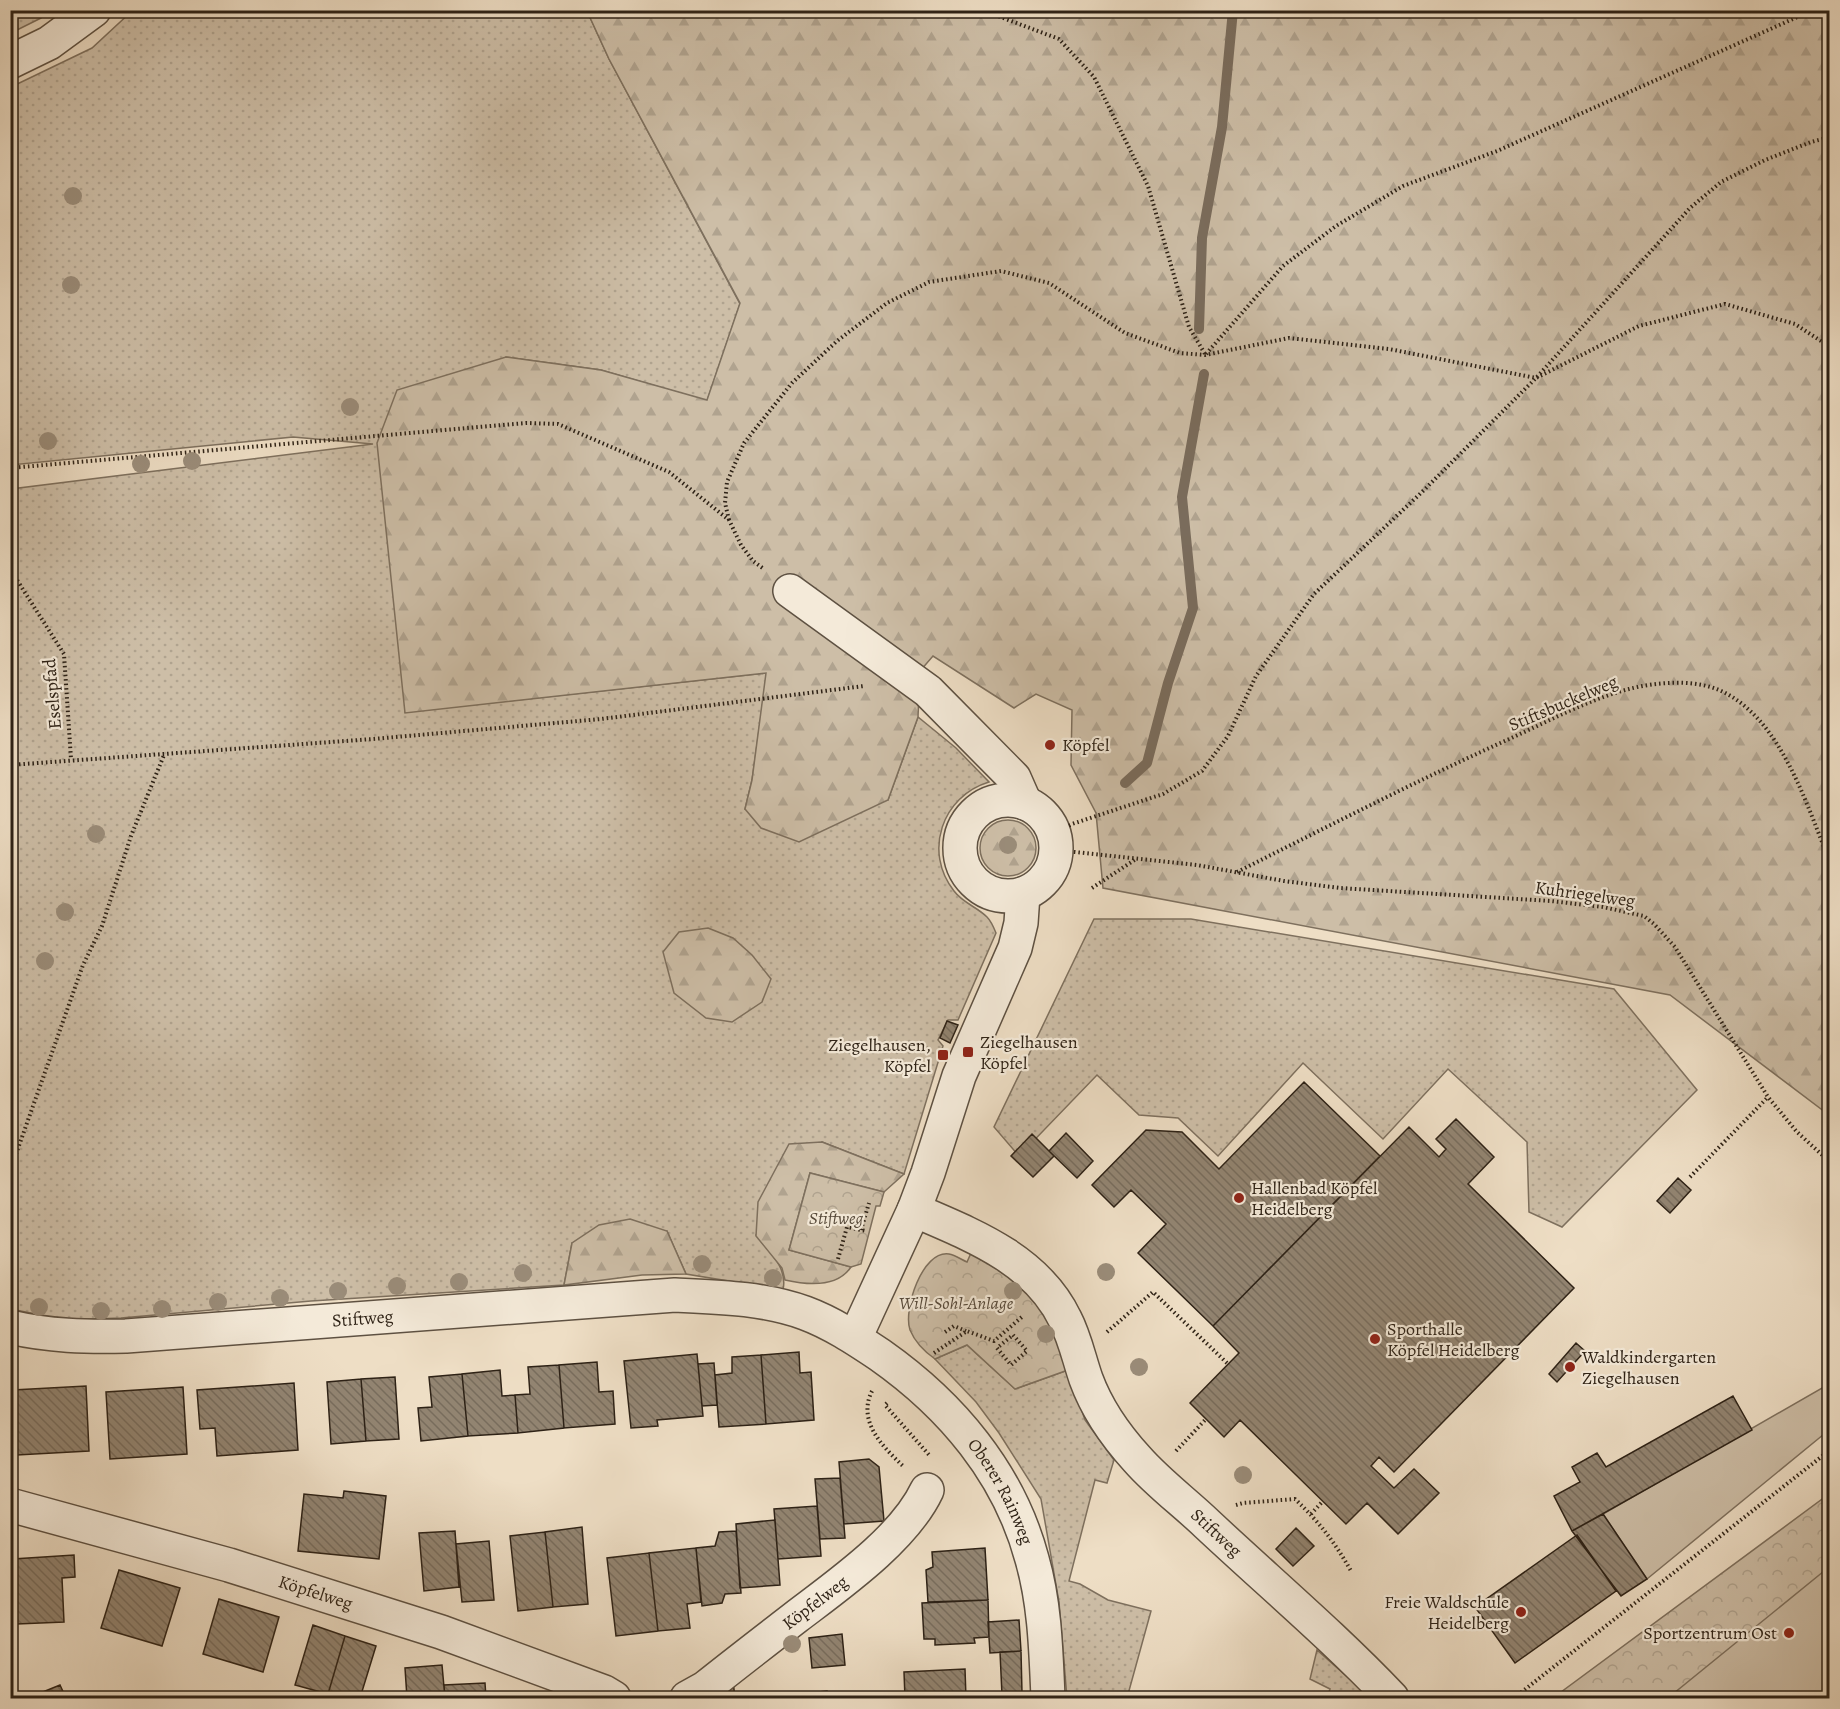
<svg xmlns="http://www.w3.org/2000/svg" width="1840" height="1709" font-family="Alegreya,serif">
	<defs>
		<pattern id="grass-dots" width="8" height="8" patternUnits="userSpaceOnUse" patternTransform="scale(1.5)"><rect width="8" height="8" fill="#cdbea7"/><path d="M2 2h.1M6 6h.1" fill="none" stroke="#b0a38f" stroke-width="1.8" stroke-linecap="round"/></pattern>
		<pattern id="forest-firs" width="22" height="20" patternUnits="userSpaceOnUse" patternTransform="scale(1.5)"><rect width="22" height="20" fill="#cdbea7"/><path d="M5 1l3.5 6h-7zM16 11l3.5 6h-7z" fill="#b0a38f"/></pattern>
		<pattern id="park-crowns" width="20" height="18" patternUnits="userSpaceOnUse" patternTransform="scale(1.5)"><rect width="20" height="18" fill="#cdbea7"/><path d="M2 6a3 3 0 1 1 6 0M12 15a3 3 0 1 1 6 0" fill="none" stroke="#b0a38f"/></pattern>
		<pattern id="building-back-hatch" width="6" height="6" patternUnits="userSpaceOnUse" patternTransform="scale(1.5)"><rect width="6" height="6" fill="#928471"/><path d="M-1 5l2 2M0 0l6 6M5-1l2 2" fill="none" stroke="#786c5c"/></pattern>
	</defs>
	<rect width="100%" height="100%" fill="#eedec5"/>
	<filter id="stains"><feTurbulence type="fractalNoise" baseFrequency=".00333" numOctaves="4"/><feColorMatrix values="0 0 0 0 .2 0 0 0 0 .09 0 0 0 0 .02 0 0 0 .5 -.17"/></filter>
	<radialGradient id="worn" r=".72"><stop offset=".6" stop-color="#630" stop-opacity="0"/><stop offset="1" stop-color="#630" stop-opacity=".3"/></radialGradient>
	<path fill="url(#grass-dots)" stroke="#7e705e" stroke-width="1.5" d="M11,10h38v1l-8,7 -30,15z
		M132,11h455l22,48 131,245 -33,97 -106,-31 -95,-13 -101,355 362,-39 -15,107 -7,29 143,-9 30,-83 38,31 33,34c-47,14 -66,70 -35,109 9,12 23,16 33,26 4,4 7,11 9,16l-38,87h-10l-10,20 5,6 -39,128 -82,-32 -66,93c13,17 32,32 27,55l-97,-16 -19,-43 -95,12 -8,42 -253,16 -190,17 -56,2 -54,-11v-820l362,-45 -80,-7 -282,28v-378l81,-39z
		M1094,919h97l423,70 83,101 -135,137 -33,-15 -2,-70 -79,-73 -65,70 -80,-76 -85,93 -40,-38 -39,-3 -42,-40 -78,81 -25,-29z
		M967,1345l48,44 53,-19 17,50 29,40 -7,23 -12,-3 -26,101 11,3 28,16 43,11 -24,87h-60l-8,-96 -18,-103 -42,-66 -23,-31 -41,-43z
		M1317,1650l54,48h-44l3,-9 -20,-10z"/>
	<path fill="url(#forest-firs)" stroke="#7e705e" stroke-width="1.5" d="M587,11h1242v1104l-159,-120 -567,-107 -7,-75 -25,-48 1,-55 -36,-16 -22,14 -81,-52 -13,15 -2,46 -30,83 -89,42 -38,-14 -16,-19 7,-29 14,-107 -361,40 -28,-270 20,-53 109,-33 95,13 106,30 33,-97 -131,-244z
		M980 848a28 28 0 1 1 56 0a28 28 0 1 1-56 0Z
		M708,928l25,10 19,17 19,24 -9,23 -30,20 -26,-4 -32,-25 -11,-41 16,-20z
		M822,1142l82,32 -20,18 -74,-19 -21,77 62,17c-14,21 -44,18 -66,13l-3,-12 -26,-32 2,-34 31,-58z
		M630,1219l37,12 19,43 -44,1 -78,10 8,-42 27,-18z"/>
	<path fill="url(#park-crowns)" stroke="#7e705e" stroke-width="1.5" d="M810,1173l74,19 -4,14h-4l-15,58 -10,3 -62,-17z
		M971,1253c38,22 66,41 86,82 6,10 8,24 11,35l-53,19 -48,-44 -32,14c-10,-7 -20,-17 -25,-29 -7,-20 12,-80 39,-76 6,1 13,6 18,8z
		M1829,1494v204h-276z"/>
	<path fill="#cdbea7" stroke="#7e705e" stroke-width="1.5" d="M1829,1384v46l-182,149 -44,-65z
		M1829,1567v131h-161z"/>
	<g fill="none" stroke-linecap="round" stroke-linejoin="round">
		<path stroke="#7a6c5c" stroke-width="10" d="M1199,329l3,-91 20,-111 11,-117
			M1125,783l22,-20 21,-80 25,-75 -11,-111 22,-123"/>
	</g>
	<path fill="url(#building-back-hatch)" stroke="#2e2216" stroke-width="1.5" d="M947,1021l11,4 -8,18 -10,-5z
		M1304,1082l76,74 -167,170 -75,-73 28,-29 -35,-34 -17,17 -22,-22 54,-55 36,2 37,37z
		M1456,1119l38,38 -26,27 106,104 -180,184 -15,-15 -8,9 23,22 20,-19 25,24 -41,41 -31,-31 -21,21 -106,-104 -16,17 -34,-34 49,-50 -26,-27 196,-199 30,30 7,-8 -10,-10z
		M1066,1133l27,28 -16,17 -28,-27z
		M1032,1134l22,22 -21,21 -22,-21z
		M1678,1178l13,12 -21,23 -13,-12z
		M1576,1343l9,8 -28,31 -8,-8z
		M799,1352l1,21 11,-1 3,48 -48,4 -5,-69z
		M697,1354l6,62 -46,4 1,6 -27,2 -7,-67z
		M761,1355l5,69 -47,3 -4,-52 17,-2v-16z
		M597,1362l2,30 14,-1 2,33 -51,4 -5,-63z
		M714,1363l3,42 -15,1 -4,-42z
		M559,1365l5,63 -46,5 -3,-38 15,-1 -2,-27z
		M500,1370l2,26 13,-1 3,38 -50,3 -6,-62z
		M462,1374l6,62 -47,5 -3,-33 14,-1 -3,-30z
		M395,1377l4,62 -33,2 -5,-62z
		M361,1379l5,62 -35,3 -4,-62z
		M294,1383l4,67 -81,6 -2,-28 -15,1 -3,-39z
		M86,1386l3,65 -72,4 -4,-65z
		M183,1387l4,67 -77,5 -4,-67z
		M1733,1396l19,34 -180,101 -18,-35 26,-14 -8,-15 25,-14 9,14z
		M869,1459l10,8 5,54 -40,3 -5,-62z
		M840,1478l5,60 -25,1 -5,-60z
		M344,1491l42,5 -7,63 -81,-8 6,-57 39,4z
		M817,1506l4,50 -43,3 -4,-50z
		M1603,1514l44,65 -26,17 -49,-65z
		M775,1520l5,65 -40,3 -4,-64z
		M582,1527l6,77 -35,3 -8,-75z
		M1296,1528l18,18 -21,20 -17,-17z
		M455,1531l4,56 -35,4 -5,-58z
		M736,1531l5,62 -16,1 -3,9 -20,3 -6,-58 19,-2 4,-14z
		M545,1532l8,75 -35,4 -8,-75z
		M1577,1535l39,56 -101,72 -40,-56z
		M489,1541l5,59 -32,2 -6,-58z
		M696,1548l5,54 -14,2 3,24 -32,3 -9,-78z
		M985,1548l3,52 -60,2 -2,-32 7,-3 -1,-15z
		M10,1551h3l4,65 -7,1z
		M649,1553l9,78 -42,5 -9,-78z
		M74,1555l1,22 -13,1 2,44 -47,2 -4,-65z
		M119,1570l61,18 -18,58 -61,-18z
		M219,1599l60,18 -16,55 -60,-18z
		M988,1600l1,37 -15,1 1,5 -40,2v-6h-11l-2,-36z
		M1019,1620l2,31 -31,2 -2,-31z
		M313,1625l32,11 -17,58 -33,-9z
		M842,1634l3,31 -33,3 -3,-30z
		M345,1636l31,10 -16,52h-18l-14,-4z
		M1021,1651l1,42 -20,2 -2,-43z
		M442,1665l3,33h-38l-2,-30z
		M965,1669l1,29h-61l-1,-26z
		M733,1681l2,17h-28z
		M485,1683l1,15h-41l-1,-13z
		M60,1685l6,13h-38z
		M827,1691l1,7h-48v-2z"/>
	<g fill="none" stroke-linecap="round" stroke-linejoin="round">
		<defs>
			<g id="minor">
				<path d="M10,62l39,-19 45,-33"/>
				<path d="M790,591l138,100 86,87 11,25"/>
				<circle cx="1008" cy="848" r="48"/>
				<path id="s1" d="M914,1210c58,25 122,49 151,109 10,19 14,40 21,60 11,30 30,57 51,80 21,24 47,43 70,65 62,58 127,113 185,174"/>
				<path id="s2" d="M10,1327c39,9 76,10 116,9l549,-41c43,2 89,3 130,18 27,10 51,26 75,42 71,50 129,118 152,204 13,45 14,93 16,139"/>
				<path d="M855,1338l59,-128 14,-37 31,-97 56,-128 6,-25 2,-29"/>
				<path id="s3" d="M10,1505l219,60 212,67 163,60 10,6"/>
				<path id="s4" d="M687,1698l18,-10c30,-24 60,-47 91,-71 42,-32 108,-78 131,-127"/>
			</g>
		</defs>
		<use href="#minor" stroke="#5e5142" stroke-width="36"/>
		<path stroke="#2e2216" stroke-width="4" stroke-dasharray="1.5 3" stroke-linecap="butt" d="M982,10l77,29 35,38 54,109 41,141 16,27
			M1817,10l13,8
			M1206,354l77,-88 53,-40 67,-40 94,-35 316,-141
			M10,468l480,-42 37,-3 31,1 111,48 60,48 12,25 12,16 11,8
			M729,520l-4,-17 2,-21 17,-39 48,-60 45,-42 50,-38 42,-21 72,-11 48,12 76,50 55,20 25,2 84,-17 100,11 147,29 103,-52 86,-22 70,20 35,23
			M10,569l54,85 7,105
			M10,765l363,-26 228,-20 263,-33
			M1053,834l19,-10 91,-30 39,-23 26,-35 28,-60 58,-82 108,-102 114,-114 154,-170 31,-26 44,-22 46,-18 19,-5
			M1056,850l141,15 87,16 56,7 211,13 52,6 41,9 10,8 21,23 93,150 29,35 33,30
			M1237,872c90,-45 179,-91 270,-132 40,-18 80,-40 122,-51 27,-7 64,-10 90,1 62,27 87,114 111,172
			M1092,888l44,-29
			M10,1171l73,-206 19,-39 29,-90 33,-81
			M1690,1177l78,-80
			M861,1230l8,-27
			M838,1259l9,-32 19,4
			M945,1332l9,-6 12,5
			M1107,1332l46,-40 75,72
			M1013,1335l14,16 -16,14 -14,-17z
			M934,1353l33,-22 27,10 29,-25
			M872,1391c-15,30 10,55 31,75
			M887,1403l-2,2 45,51
			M1176,1451l30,-32
			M1236,1505l7,-2 52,-4c25,24 39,42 56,72
			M1311,1514l12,-13
			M1514,1698l316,-248"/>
		<use href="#minor" stroke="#f4ead9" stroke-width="33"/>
	</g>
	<g fill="#9a8c79">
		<circle cx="73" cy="196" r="9"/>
		<circle cx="71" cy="285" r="9"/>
		<circle cx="350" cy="407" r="9"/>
		<circle cx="48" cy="441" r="9"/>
		<circle cx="192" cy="461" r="9"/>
		<circle cx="141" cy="464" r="9"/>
		<circle cx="96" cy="834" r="9"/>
		<circle cx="1008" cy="845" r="9"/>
		<circle cx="65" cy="912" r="9"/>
		<circle cx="45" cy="961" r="9"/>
		<circle cx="702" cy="1264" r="9"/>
		<circle cx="1106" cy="1272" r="9"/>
		<circle cx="523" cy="1273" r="9"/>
		<circle cx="773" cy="1278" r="9"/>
		<circle cx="459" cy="1282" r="9"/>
		<circle cx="397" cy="1286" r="9"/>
		<circle cx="338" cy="1291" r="9"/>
		<circle cx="1013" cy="1291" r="9"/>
		<circle cx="280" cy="1298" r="9"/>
		<circle cx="218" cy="1302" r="9"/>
		<circle cx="39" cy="1307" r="9"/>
		<circle cx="162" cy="1309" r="9"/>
		<circle cx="101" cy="1311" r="9"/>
		<circle cx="1046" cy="1334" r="9"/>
		<circle cx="1139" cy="1367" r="9"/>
		<circle cx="1243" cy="1475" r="9"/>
		<circle cx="792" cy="1644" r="9"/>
	</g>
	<g fill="#8f2418" stroke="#f4ead9" stroke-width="2">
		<circle cx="1050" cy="745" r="6"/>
		<rect x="962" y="1046" width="12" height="12" rx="3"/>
		<rect x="937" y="1049" width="12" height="12" rx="3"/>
		<circle cx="1239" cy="1198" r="6"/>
		<circle cx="1375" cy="1339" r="6"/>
		<circle cx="1570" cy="1367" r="6"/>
		<circle cx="1521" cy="1612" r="6"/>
		<circle cx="1789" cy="1633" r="6"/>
	</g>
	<g text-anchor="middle" stroke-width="4.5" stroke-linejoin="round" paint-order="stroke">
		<g font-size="18" fill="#2e2216" stroke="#f4ead9">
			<text transform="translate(52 694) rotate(-95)" y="6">Eselspfad</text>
			<text transform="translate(1563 703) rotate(-23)" y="6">Stiftsbuckelweg</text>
			<text transform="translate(1585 894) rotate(8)" y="6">Kuhriegelweg</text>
			<text dy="6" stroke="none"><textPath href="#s2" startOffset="354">Stiftweg</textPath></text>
			<text dy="6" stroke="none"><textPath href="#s2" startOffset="1070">Oberer Rainweg</textPath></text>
			<text dy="6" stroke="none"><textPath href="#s1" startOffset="458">Stiftweg</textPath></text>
			<text dy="6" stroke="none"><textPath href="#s3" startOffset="318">Köpfelweg</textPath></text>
			<text dy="6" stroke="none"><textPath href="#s4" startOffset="160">Köpfelweg</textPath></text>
		</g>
		<g font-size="18" fill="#2e2216" stroke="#f4ead9" text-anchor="start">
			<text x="1062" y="751">Köpfel</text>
			<text x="980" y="1048">Ziegelhausen<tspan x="980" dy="21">Köpfel</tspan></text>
			<text x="931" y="1051" text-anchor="end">Ziegelhausen,<tspan x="931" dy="21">Köpfel</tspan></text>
			<text x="1251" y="1194">Hallenbad Köpfel<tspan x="1251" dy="21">Heidelberg</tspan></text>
			<text x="1387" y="1335">Sporthalle<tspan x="1387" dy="21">Köpfel Heidelberg</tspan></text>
			<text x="1582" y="1363">Waldkindergarten<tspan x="1582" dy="21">Ziegelhausen</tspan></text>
			<text x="1509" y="1608" text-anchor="end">Freie Waldschule<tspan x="1509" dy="21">Heidelberg</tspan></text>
			<text x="1777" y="1639" text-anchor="end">Sportzentrum Ost</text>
		</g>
		<g font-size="18" font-style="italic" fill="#56493a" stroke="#f4ead9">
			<text x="836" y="1224">Stiftweg</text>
			<text x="956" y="1309">Will-Sohl-Anlage</text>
		</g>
	</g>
	<rect width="1840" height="1709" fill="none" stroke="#eedec5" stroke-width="36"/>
	<rect x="12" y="12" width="1816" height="1685" fill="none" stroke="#2e2216" stroke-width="3"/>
	<rect x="18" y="18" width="1804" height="1673" fill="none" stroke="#2e2216" stroke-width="1.5"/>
	<rect width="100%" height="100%" filter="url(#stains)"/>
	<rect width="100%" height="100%" fill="url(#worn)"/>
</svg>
